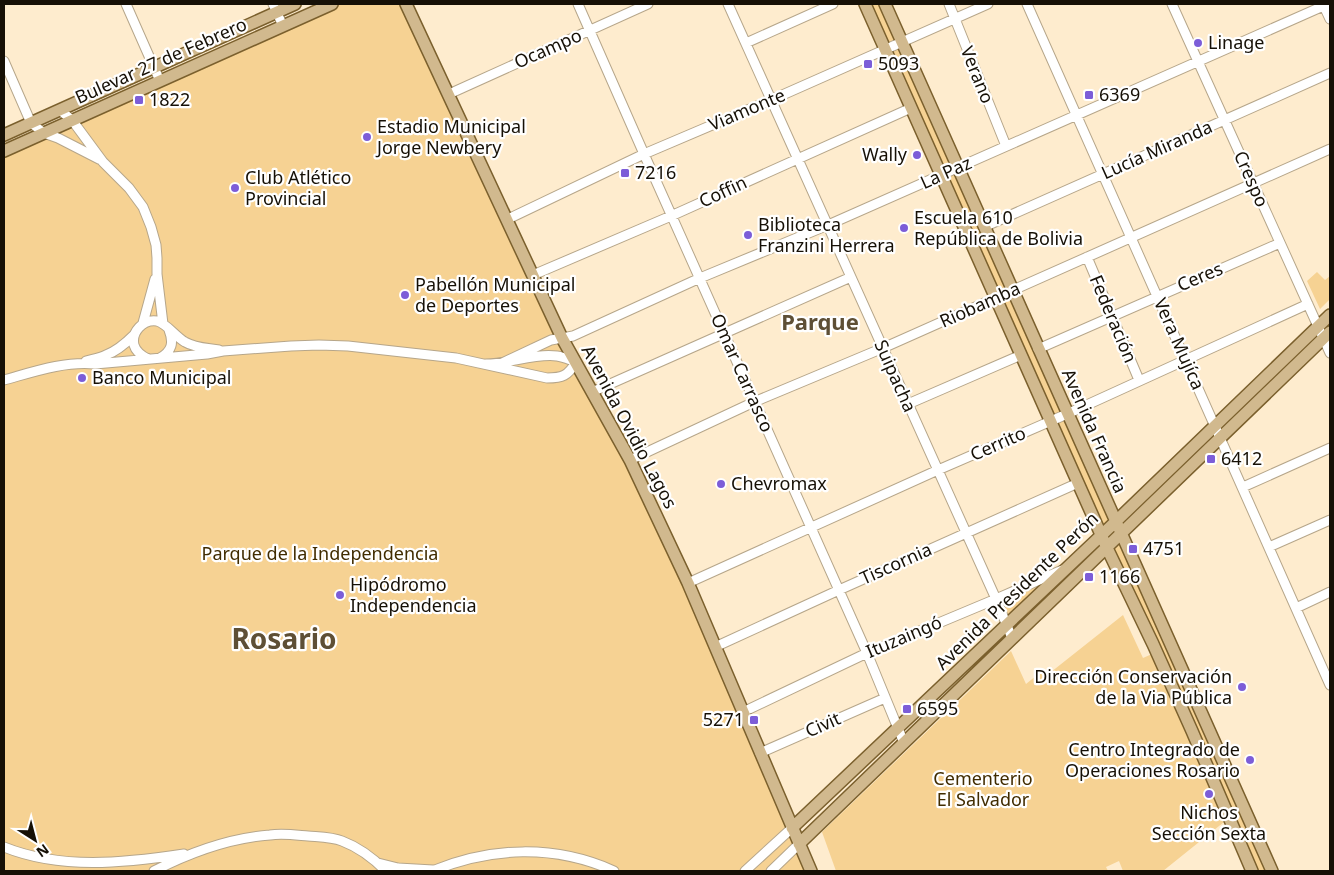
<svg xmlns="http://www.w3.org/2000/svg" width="1334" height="875" font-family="'Noto Sans',sans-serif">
	<rect width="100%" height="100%" fill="#feecce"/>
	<path fill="#f6d293" d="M332,4h74l102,215 122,241 181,411h-807v-720z
		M865,4h20l387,867h-20z
		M1317,272l8,8 5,-4v23l-10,10 -13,-28z
		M1042,581l2,2 -36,35 -7,-18z
		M1123,615l20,43 9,-4 72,168 -61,49h-40l-4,-10 -13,6 2,4h-272l-14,-39 189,-181 15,33 16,-13 4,5z"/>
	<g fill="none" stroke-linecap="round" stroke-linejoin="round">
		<defs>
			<path id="minor" d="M126,4l34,77
				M273,4l10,22
				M578,4l66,150 223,499 37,90
				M728,4l268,595 16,39
				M949,4l57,142
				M1027,4l303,681
				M1172,4l158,349
				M1323,4l7,15
				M746,43l87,-39
				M4,61l27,62 13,10 14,5 41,21
				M449,94l199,-90
				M61,111l11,9 31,42 26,26 14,19 8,20 5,18 1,13v16l6,50
				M508,219l136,-65 127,-54 217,-96
				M984,227l346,-154
				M1087,257l52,123
				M533,275l138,-59 240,-108
				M143,323l12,-44
				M1038,349l242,-106
				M160,358c12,-7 14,-15 9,-28
				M148,359c-6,-3 -12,-7 -14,-14 -3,-13 9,-26 23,-24 9,2 19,16 28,21 10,6 23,6 34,8
				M86,361c7,-2 14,-3 20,-6 11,-4 20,-12 28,-20
				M500,364l51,-24 22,-4 127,-58 128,-53 500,-221
				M4,380c29,-8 60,-19 91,-16l112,-10 16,-3 68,-5 28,-1 29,1 108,12 91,20c15,0 21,-2 29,-16 -6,-2 -12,-5 -19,-6 -23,-3 -47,8 -71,8
				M592,392l259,-115
				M908,404l113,-49
				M630,460l124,-58 129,-54 447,-199
				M1243,487l87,-39
				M1269,547l61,-27
				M688,583l250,-113 129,-56 241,-110
				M1296,608l34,-16
				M715,647l124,-57 239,-107
				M743,712l124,-59 129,-54 66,-29
				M760,753l125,-55
				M4,847c57,23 120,16 180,7
				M378,863l20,5 35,2
				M154,871c35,-18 76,-33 116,-36 12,-2 26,0 38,1 11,1 24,1 34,5 16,6 32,18 44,30
				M432,871c59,-24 122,-27 182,0
				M745,871l47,-43
				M771,871l28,-27"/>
			<path id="major" d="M406,4l156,334 68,122 58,123 123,288
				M865,4l242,544 46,96 39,87 60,140
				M885,4l387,867
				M4,135l291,-131
				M4,151l328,-147
				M792,828l316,-299 222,-214
				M799,844l531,-512"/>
		</defs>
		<use href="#minor" stroke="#b6a68a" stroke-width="11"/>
		<use href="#major" stroke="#7b602d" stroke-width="14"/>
		<use href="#minor" stroke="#fff" stroke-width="9"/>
		<use href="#major" stroke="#d1b98e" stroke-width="11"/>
	</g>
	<g fill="#7c5dd8" stroke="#fff" stroke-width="2">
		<circle cx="1198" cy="43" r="5"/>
		<rect x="863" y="59" width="10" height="10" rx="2.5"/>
		<rect x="1084" y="90" width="10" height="10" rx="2.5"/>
		<rect x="134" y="95" width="10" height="10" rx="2.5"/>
		<circle cx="367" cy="137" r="5"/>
		<circle cx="917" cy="155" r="5"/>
		<rect x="620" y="168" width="10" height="10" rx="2.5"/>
		<circle cx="235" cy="188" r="5"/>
		<circle cx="904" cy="228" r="5"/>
		<circle cx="748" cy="235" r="5"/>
		<circle cx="405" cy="295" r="5"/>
		<circle cx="82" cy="378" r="5"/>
		<rect x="1206" y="454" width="10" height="10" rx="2.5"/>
		<circle cx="721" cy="484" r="5"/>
		<rect x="1128" y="544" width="10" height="10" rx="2.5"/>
		<rect x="1084" y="572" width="10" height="10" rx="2.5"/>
		<circle cx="340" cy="595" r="5"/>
		<circle cx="1242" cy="687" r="5"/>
		<rect x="902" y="704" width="10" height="10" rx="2.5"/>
		<rect x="749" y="715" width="10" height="10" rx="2.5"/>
		<circle cx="1250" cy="760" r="5"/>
		<circle cx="1209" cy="794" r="5"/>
	</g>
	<g text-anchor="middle" stroke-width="4.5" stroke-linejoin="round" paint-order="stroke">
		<g font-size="18" fill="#161006" stroke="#fff" text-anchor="start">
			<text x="1208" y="49">Linage</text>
			<text x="878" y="70">5093</text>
			<text x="1099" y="101">6369</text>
			<text x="149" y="106">1822</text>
			<text x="377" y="133">Estadio Municipal<tspan x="377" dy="21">Jorge Newbery</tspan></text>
			<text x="907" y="161" text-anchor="end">Wally</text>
			<text x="635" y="179">7216</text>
			<text x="245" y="184">Club Atlético<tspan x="245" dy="21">Provincial</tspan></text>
			<text x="914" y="224">Escuela 610<tspan x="914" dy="21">República de Bolivia</tspan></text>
			<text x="758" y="231">Biblioteca<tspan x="758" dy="21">Franzini Herrera</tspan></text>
			<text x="415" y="291">Pabellón Municipal<tspan x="415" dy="21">de Deportes</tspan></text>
			<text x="92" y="384">Banco Municipal</text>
			<text x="1221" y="465">6412</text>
			<text x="731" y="490">Chevromax</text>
			<text x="1143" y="555">4751</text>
			<text x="1099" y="583">1166</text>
			<text x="350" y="591">Hipódromo<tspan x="350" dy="21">Independencia</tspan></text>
			<text x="1232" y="683" text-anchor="end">Dirección Conservación<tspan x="1232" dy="21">de la Via Pública</tspan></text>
			<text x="917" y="715">6595</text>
			<text x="744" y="726" text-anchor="end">5271</text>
			<text x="1240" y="756" text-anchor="end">Centro Integrado de<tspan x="1240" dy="21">Operaciones Rosario</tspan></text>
			<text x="1209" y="819" text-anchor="middle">Nichos<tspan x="1209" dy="21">Sección Sexta</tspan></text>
		</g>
		<g font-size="18" fill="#161006" stroke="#fff">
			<text transform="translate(548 49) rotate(-24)" y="6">Ocampo</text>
			<text transform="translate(161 61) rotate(-24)" y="6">Bulevar 27 de Febrero</text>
			<text transform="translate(977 75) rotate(68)" y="6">Verano</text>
			<text transform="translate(747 110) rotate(-23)" y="6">Viamonte</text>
			<text transform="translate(1157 150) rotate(-24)" y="6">Lucía Miranda</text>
			<text transform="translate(946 173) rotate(-24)" y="6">La Paz</text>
			<text transform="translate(1251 179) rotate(66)" y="6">Crespo</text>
			<text transform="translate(723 192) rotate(-25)" y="6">Coffin</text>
			<text transform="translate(1200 277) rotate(-23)" y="6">Ceres</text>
			<text transform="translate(980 305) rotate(-24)" y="6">Riobamba</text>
			<text transform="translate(1113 319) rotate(67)" y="6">Federación</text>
			<text transform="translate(1179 344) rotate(66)" y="6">Vera Mujíca</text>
			<text transform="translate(742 373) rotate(66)" y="6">Omar Carrasco</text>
			<text transform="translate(895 376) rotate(66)" y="6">Suipacha</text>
			<text transform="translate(629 427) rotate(62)" y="6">Avenida Ovidio Lagos</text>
			<text transform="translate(1094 431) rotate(66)" y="6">Avenida Francia</text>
			<text transform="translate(998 444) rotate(-24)" y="6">Cerrito</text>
			<text transform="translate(896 564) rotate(-24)" y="6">Tiscornia</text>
			<text transform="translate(1017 591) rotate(-44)" y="6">Avenida Presidente Perón</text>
			<text transform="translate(904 637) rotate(-23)" y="6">Ituzaingó</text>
			<text transform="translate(823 725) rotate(-24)" y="6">Civit</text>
		</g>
		<g font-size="18" fill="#412c00" stroke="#fff">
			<text x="320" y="560">Parque de la Independencia</text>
			<text x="983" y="785">Cementerio<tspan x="983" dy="21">El Salvador</tspan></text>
		</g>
		<g font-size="22" font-weight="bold" fill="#5e4f35" stroke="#fff">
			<text x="820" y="330">Parque</text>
		</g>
		<g font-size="28" font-weight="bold" fill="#5e4f35" stroke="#fff">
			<text x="284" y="649">Rosario</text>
		</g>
	</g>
	<rect width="1334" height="875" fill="none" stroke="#161006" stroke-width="10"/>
	<g transform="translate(35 840) rotate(144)" stroke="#ffffff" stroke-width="4" paint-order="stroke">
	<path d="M0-4L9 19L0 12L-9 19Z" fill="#161006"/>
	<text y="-8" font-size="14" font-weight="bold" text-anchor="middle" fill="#161006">N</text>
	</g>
</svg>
